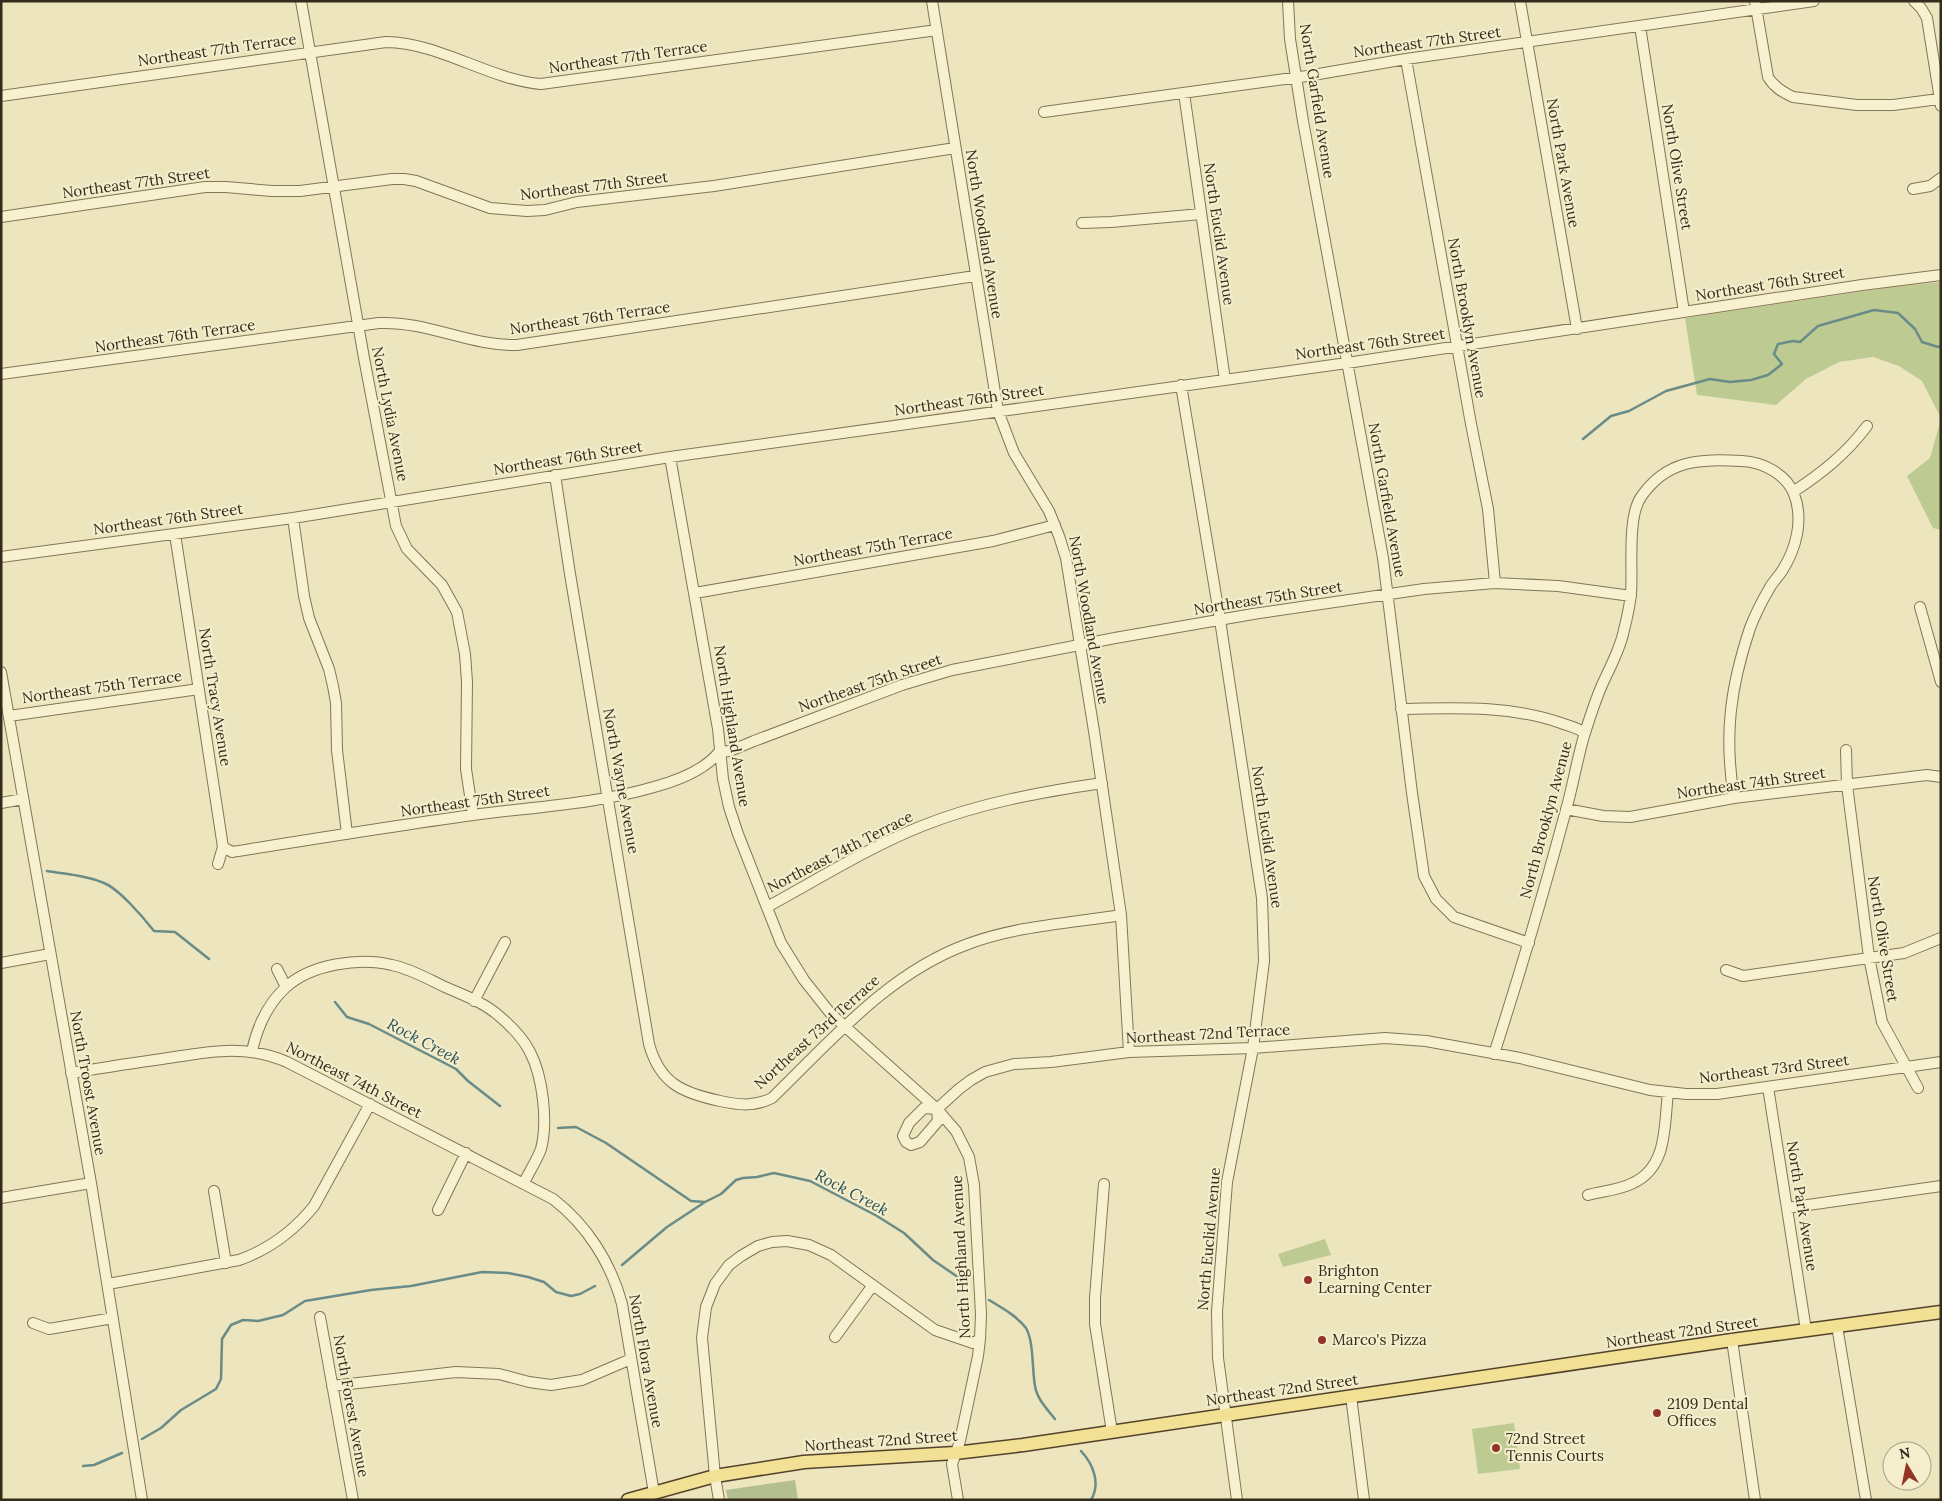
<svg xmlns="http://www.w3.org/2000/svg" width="1942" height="1501" font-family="Lora,serif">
	<rect width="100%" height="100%" fill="#ede5bd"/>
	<path fill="#bdcb92" d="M1941,282v136l-19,-37 -23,-15 -26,-9 -34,5 -33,17 -30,26 -79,-10 -12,-77 206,-31z
		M1941,419v111l-8,-2 -26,-52 23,-18z
		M1325,1239l6,16 -48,12 -5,-13z
		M1514,1423l6,46 -42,5 -6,-45z"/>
	<path fill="#b4bf91" d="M795,1480l3,20h-70l-2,-10z"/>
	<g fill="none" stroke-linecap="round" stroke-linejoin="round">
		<path stroke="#698c88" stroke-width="2.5" d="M1583,439l28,-23 18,-5 37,-20 44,-12 20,3 21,-2 17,-5 14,-11 -8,-10 4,-10 15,-3 7,1 18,-16 56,-16 24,3 17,16 7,13 16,5 3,-1
			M47,871c18,3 39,4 57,12 15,6 39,34 50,48l21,1 34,27
			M335,1002l12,15 22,7 87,45 12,12 32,25
			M558,1128l18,-1 30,16 85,58 14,1 16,-8 15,-14 7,-2 14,-1 17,-4 36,8 67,35 27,17 29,27 32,22
			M622,1265l45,-38 38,-25
			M989,1300c13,8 28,16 37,28 8,14 6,42 9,58 2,13 12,23 20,33
			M142,1439l19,-11 20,-18 35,-21 5,-10 1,-40 9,-14 12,-5 15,1 25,-6 22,-14 66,-11 40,-4 71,-14 26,1 20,4 16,5 12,10 15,4 9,-2 15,-8
			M1081,1451c12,13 20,32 10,49
			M83,1466l11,-1 28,-12"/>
		<defs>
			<path id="minor" d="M301,1l63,357 32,168 11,23 35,36 15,27 8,42 2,28 -1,87 7,46
				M932,1l66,410 16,42 35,58 10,25 7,22 28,173 27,184 8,137
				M1288,1l2,38 13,82 80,437 29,235 12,83 12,23 18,18 75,26
				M1520,1l57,328
				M1755,1l13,76c6,10 14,15 25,20l64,8h36l46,-6
				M1914,1l7,7 6,10 14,88
				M1640,26l44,286
				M1406,59l65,365 17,85 7,74
				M1184,93l41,287
				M1,96l385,-54c55,1 101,37 155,42l396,-54
				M1044,112l263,-36 99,-17 408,-58
				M1913,189l17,-3 11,-8
				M1,217l204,-30h21l46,4h28l92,-12h12l12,2 74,27 37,3 18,-1 32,-8 137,-16 241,-38
				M1082,223l29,-1 90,-8
				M1,374l378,-51c49,-2 90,23 138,22l458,-69
				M1181,385l39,235 42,278 2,63 -11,87 -26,134 -10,130 1,46 19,142
				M670,457l48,272 5,50 6,28 9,27 43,109 23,37 27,34 106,95 19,22 13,26 5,28 7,129 -1,25 -2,17 -18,85 -8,23 6,36
				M555,475l15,99 79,470c11,40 34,49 71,57 19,4 34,6 52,-3 60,-58 116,-125 196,-154 48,-18 103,-21 153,-29
				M1793,492c29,-19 53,-38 74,-66
				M293,518l11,78 5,22 20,51 4,17 3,17 1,47 10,84
				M175,534l48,313 -5,17
				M1,557l292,-39 377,-61 677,-94 515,-78 79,-10
				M695,593l298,-52 62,-16
				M1920,607l21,75
				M1,672l90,511 51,317
				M1401,709c53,-1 109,-4 160,14 8,3 17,5 24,10
				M9,716l190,-27
				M1846,750l1,35 22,172 13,65 36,66
				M1,803l22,-4
				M1566,809l37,7 27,1 104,-19 193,-23 14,2
				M223,847l9,5c81,-13 161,-26 241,-37 60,-8 123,-11 181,-28 22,-6 51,-17 65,-35l11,-1 24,-10 148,-56 50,-15 163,-32 138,-24 171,-25 71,-6 63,3 73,10
				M767,907c50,-27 102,-60 155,-81 57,-23 119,-34 180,-43
				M1,963l49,-9
				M277,969l9,18
				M1726,970l17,6 161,-23 37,-15
				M474,1001l31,-59
				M252,1051c5,-23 15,-46 33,-63 25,-24 75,-31 107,-23 19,4 36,14 53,22 18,8 38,15 53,28 12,10 25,23 32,37 13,25 18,70 11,97 -4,11 -12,23 -17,34
				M1494,1054c26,-81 50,-162 72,-244 7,-25 11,-50 18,-74 5,-16 11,-35 18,-51 8,-18 18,-35 22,-55 3,-12 6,-25 7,-37 2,-25 -4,-76 10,-96 26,-38 59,-38 101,-36 21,1 44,13 52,33 10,26 2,55 -12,77 -4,6 -10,12 -13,18 -7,12 -14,26 -19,39 -20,60 -26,108 -16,170
				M71,1073c30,-5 61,-10 91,-14 45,-7 81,-16 125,3l266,137c34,26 58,64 69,105l32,189
				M1768,1087l38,243
				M924,1108l13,1 1,12 -18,21 -9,3 -5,-3 -3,-6 6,-13z
				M937,1109l22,-20 12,-9 14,-8 29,-8 37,-2 78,-10 124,-4 132,-10 41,3 94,17 130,32 36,4h31l224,-32
				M1104,1184l-9,114v26l17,108
				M214,1191l12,72
				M1588,1195c15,-4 32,-5 45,-12 35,-16 31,-58 35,-90
				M1,1198l90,-15
				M1787,1208l154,-22
				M438,1210l28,-57
				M108,1284l131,-24c31,-11 54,-28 75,-54l56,-102
				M320,1317l33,183
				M33,1323l16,6 64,-11
				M1837,1326l29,174
				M835,1337l38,-52
				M1732,1340l23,160
				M332,1386l124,-14 43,2 30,8 22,3 31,-5 49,-21
				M1351,1396l13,104
				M719,1500l-4,-24 -13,-138 4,-31 9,-23 14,-19 12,-9 17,-10 14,-4 15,-1 22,4 22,10 104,75 38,13 7,-4"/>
			<path id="major" d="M628,1500l87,-24 89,-14 151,-9 68,-8 709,-105 209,-28"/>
		</defs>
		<use href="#minor" stroke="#857557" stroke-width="12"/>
		<use href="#major" stroke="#52422b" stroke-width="15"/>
		<use href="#minor" stroke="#f8f1d0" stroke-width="10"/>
		<use href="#major" stroke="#f2e094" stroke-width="12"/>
	</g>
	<g fill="#943427" stroke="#f5eecd" stroke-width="2">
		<circle cx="1308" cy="1280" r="5"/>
		<circle cx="1322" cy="1340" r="5"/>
		<circle cx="1657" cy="1413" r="5"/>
		<circle cx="1496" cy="1448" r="5"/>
	</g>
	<g text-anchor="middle" stroke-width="4" stroke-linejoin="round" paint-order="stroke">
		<g font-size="15" fill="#342b1b" stroke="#f5eecd">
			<text transform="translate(1427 42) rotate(-8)" y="5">Northeast 77th Street</text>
			<text transform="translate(217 50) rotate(-8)" y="5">Northeast 77th Terrace</text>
			<text transform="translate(628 57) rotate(-8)" y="5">Northeast 77th Terrace</text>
			<text transform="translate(1317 101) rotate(81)" y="5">North Garfield Avenue</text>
			<text transform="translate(1563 163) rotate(80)" y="5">North Park Avenue</text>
			<text transform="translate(1677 167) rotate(81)" y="5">North Olive Street</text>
			<text transform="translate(136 183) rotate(-8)" y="5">Northeast 77th Street</text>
			<text transform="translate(594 186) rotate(-7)" y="5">Northeast 77th Street</text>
			<text transform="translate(984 234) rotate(81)" y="5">North Woodland Avenue</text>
			<text transform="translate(1219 234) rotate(82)" y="5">North Euclid Avenue</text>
			<text transform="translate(1770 284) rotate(-9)" y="5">Northeast 76th Street</text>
			<text transform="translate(590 318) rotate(-8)" y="5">Northeast 76th Terrace</text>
			<text transform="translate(1467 318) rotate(80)" y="5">North Brooklyn Avenue</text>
			<text transform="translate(175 336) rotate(-8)" y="5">Northeast 76th Terrace</text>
			<text transform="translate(1370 344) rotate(-8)" y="5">Northeast 76th Street</text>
			<text transform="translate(969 400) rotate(-8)" y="5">Northeast 76th Street</text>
			<text transform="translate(390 414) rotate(79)" y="5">North Lydia Avenue</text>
			<text transform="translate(568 458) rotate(-9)" y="5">Northeast 76th Street</text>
			<text transform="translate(1387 500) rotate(80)" y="5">North Garfield Avenue</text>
			<text transform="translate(168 519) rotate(-8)" y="5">Northeast 76th Street</text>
			<text transform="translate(873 547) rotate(-10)" y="5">Northeast 75th Terrace</text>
			<text transform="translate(1268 598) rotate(-9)" y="5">Northeast 75th Street</text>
			<text transform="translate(1089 620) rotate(80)" y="5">North Woodland Avenue</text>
			<text transform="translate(870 683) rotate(-19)" y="5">Northeast 75th Street</text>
			<text transform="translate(102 687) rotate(-8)" y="5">Northeast 75th Terrace</text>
			<text transform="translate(215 697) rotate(81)" y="5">North Tracy Avenue</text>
			<text transform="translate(732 726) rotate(81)" y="5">North Highland Avenue</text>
			<text transform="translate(621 781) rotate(80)" y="5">North Wayne Avenue</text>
			<text transform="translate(1751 783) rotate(-8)" y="5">Northeast 74th Street</text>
			<text transform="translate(475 801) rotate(-8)" y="5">Northeast 75th Street</text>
			<text transform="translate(1546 820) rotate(-75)" y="5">North Brooklyn Avenue</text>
			<text transform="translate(1267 837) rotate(82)" y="5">North Euclid Avenue</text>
			<text transform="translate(840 852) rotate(-27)" y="5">Northeast 74th Terrace</text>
			<text transform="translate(1883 939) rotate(81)" y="5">North Olive Street</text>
			<text transform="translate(817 1032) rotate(-42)" y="5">Northeast 73rd Terrace</text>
			<text transform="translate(1208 1034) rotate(-3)" y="5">Northeast 72nd Terrace</text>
			<text transform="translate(1774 1069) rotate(-7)" y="5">Northeast 73rd Street</text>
			<text transform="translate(354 1080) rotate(27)" y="5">Northeast 74th Street</text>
			<text transform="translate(88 1083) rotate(80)" y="5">North Troost Avenue</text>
			<text transform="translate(1802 1206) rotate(81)" y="5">North Park Avenue</text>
			<text transform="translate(1209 1239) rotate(-85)" y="5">North Euclid Avenue</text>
			<text transform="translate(961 1257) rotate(-93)" y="5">North Highland Avenue</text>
			<text transform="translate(1682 1332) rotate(-8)" y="5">Northeast 72nd Street</text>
			<text transform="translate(646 1361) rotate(80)" y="5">North Flora Avenue</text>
			<text transform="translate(1282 1390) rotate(-8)" y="5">Northeast 72nd Street</text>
			<text transform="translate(351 1406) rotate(80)" y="5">North Forest Avenue</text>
			<text transform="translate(881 1441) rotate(-4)" y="5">Northeast 72nd Street</text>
		</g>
		<g font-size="15" fill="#342b1b" stroke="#f5eecd" text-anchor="start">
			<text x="1318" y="1276">Brighton<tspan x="1318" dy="17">Learning Center</tspan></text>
			<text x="1332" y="1345">Marco's Pizza</text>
			<text x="1667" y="1409">2109 Dental<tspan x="1667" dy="17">Offices</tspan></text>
			<text x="1506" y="1444">72nd Street<tspan x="1506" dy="17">Tennis Courts</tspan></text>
		</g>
		<g font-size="16" font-style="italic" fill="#2a5254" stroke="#f5eecd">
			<text transform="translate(424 1041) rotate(28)" y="6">Rock Creek</text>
			<text transform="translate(852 1192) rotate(28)" y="6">Rock Creek</text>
		</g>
	</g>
	<rect width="1942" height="1501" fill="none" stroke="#342b1b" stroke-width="5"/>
	<g transform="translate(1907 1466) rotate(350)"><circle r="24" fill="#f5eecd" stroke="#a8a086"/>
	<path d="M0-4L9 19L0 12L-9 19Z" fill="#943427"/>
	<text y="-8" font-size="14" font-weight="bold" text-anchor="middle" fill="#342b1b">N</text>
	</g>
</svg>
